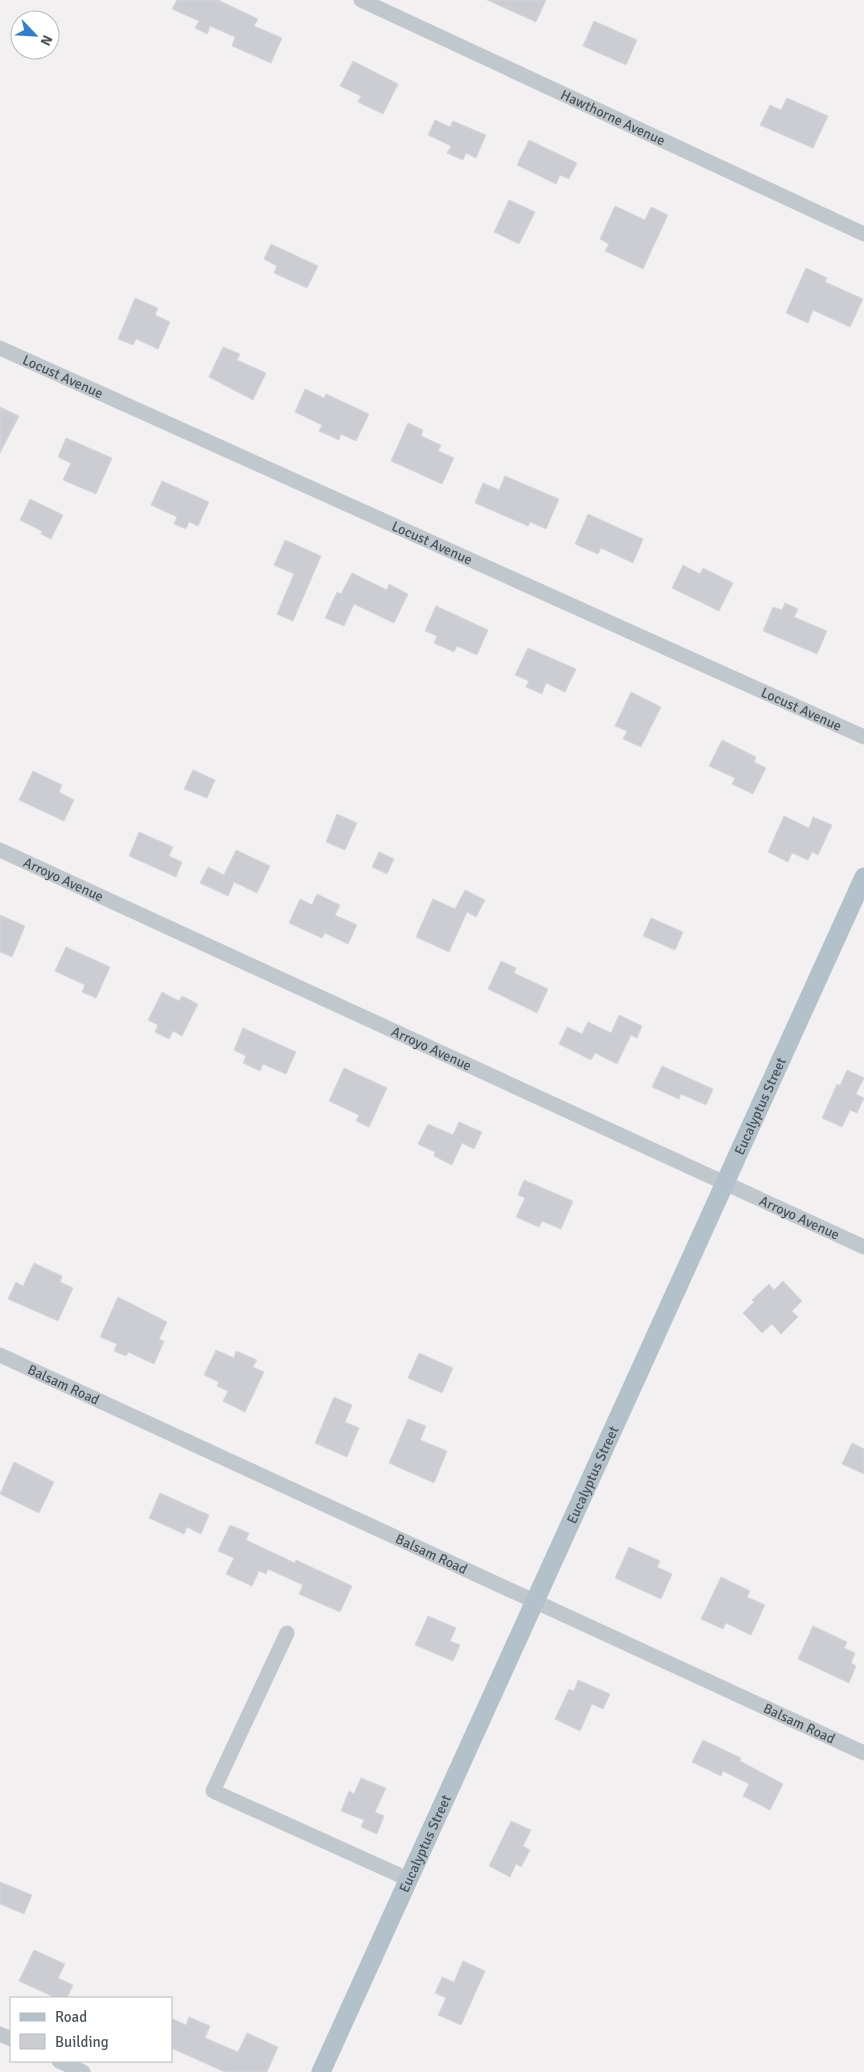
<svg xmlns="http://www.w3.org/2000/svg" width="864" height="2072" font-family="Signika,sans-serif">
	<rect width="100%" height="100%" fill="#f2f0f0"/>
	<path fill="#cbcdd2" stroke="#d5d7db" d="M177,0h41l40,19 -4,7 28,12 -11,25 -39,-17 3,-9 -25,-11 -3,8 -12,-6 4,-7 -27,-12z
		M487,0h59l-10,22z
		M594,21l43,19 -11,25 -43,-19z
		M353,61l45,23 -15,30 -25,-12 3,-6 -21,-10z
		M787,98l41,18 -15,32 -53,-23 10,-20 11,5z
		M435,120l15,7 3,-6 33,14 -10,23 -10,-5 -3,7 -16,-7 4,-7 -23,-11z
		M529,140l48,23 -8,16 -9,-4 -4,9 -39,-19z
		M509,200l26,12 -16,32 -25,-12z
		M615,206l30,14 6,-13 17,8 -25,54 -38,-18 4,-7 -9,-5z
		M271,244l47,22 -11,22 -33,-15 3,-7 -13,-7z
		M806,268l21,10 -2,4 38,17 -13,28 -37,-17 -5,13 -22,-10z
		M135,298l23,10 -3,7 15,7 -12,27 -22,-10 -3,6 -15,-6z
		M223,347l17,7 -3,6 29,13 -13,27 -44,-23z
		M305,389l19,9 2,-4 43,20 -13,27 -15,-7 -2,6 -20,-9 3,-6 -27,-13z
		M0,407l19,9 -19,37z
		M408,423l15,7 -2,6 20,9 -3,6 16,7 -12,26 -51,-23z
		M66,438l46,20 -16,36 -33,-14 8,-17 -13,-6z
		M505,476l54,23 -13,30 -16,-7 -2,4 -53,-23 8,-20 16,7z
		M162,481l47,21 -11,24 -9,-4 -3,7 -12,-5 3,-7 -26,-12z
		M30,499l33,16 -12,24 -10,-5 1,-3 -22,-11z
		M588,514l55,25 -10,24 -32,-15 -3,6 -23,-10z
		M285,540l36,16 -28,65 -16,-7 17,-40 -20,-9z
		M683,565l17,9 3,-6 30,15 -14,28 -47,-23z
		M352,573l35,17 2,-6 19,10 -14,29 -40,-19 -10,22 -19,-8 12,-26 4,2z
		M785,603l13,6 -4,8 33,14 -10,23 -54,-23 10,-24 9,3z
		M436,606l52,24 -11,25 -20,-9 -3,6 -20,-9 3,-7 -12,-5z
		M528,648l48,21 -11,23 -19,-9 -4,11 -16,-7 3,-6 -14,-6z
		M631,692l30,15 -20,40 -18,-8 4,-8 -12,-5z
		M722,740l34,17 -2,5 12,6 -13,26 -21,-10 3,-6 -26,-12z
		M193,770l22,10 -8,18 -23,-9z
		M33,771l29,14 -3,7 15,8 -10,21 -45,-21z
		M337,814l20,9 -12,27 -19,-8z
		M784,816l25,12 4,-11 19,8 -14,30 -6,-3 -4,8 -16,-7 -4,9 -20,-10z
		M139,832l34,15 -4,9 13,6 -6,15 -47,-21z
		M236,850l34,16 -13,27 -23,-11 -6,14 -28,-13 8,-16 16,8z
		M379,852l15,7 -7,15 -15,-7z
		M465,890l20,10 -9,17 -9,-5 -18,40 -33,-15 17,-38 22,10z
		M317,894l23,11 -5,10 22,10 -9,19 -23,-11 -3,5 -33,-15 11,-24 12,6z
		M0,915l25,11 -13,31 -12,-5z
		M651,918l32,14 -8,18 -32,-14z
		M66,947l44,20 -14,31 -14,-6 3,-7 -30,-14z
		M501,961l15,7 -2,5 34,16 -11,24 -49,-24z
		M162,992l17,9 3,-5 16,8 -16,32 -9,-5 -4,8 -14,-7 3,-7 -10,-5z
		M619,1015l23,11 -5,12 -6,-3 -14,29 -22,-11 -4,7 -32,-16 8,-17 15,7 6,-12 23,11z
		M243,1028l53,24 -10,22 -23,-10 -3,7 -17,-8 3,-7 -12,-6z
		M662,1066l51,23 -7,16 -25,-11 -2,5 -27,-12z
		M344,1068l43,20 -18,39 -13,-6 3,-6 -30,-14z
		M847,1070l17,8 -8,16 8,4 -7,15 -7,-3 -8,17 -20,-9 15,-34 3,2z
		M459,1122l23,10 -8,17 -12,-6 -10,22 -18,-9 1,-4 -17,-8 10,-20 25,11z
		M524,1180l49,21 -12,28 -19,-8 -3,6 -23,-10 9,-19 -7,-3z
		M34,1263l28,13 -2,6 13,6 -15,33 -50,-22 8,-17 7,4z
		M783,1281l19,20 -10,10 6,6 -17,17 -9,-10 -10,9 -19,-20 11,-11 -2,-2 17,-16 5,6z
		M118,1297l49,25 -8,17 5,2 -10,23 -26,-12 -2,4 -12,-5 3,-7 -17,-7z
		M216,1350l18,8 2,-7 21,9 -4,7 11,5 -19,40 -22,-11 5,-10 -11,-5 2,-4 -15,-7z
		M419,1353l34,15 -11,25 -34,-15z
		M334,1397l18,8 -7,17 14,6 -12,29 -32,-14z
		M408,1419l18,7 -6,14 27,11 -13,32 -45,-20z
		M852,1443l12,6v25l-22,-10z
		M14,1462l40,20 -15,31 -39,-19z
		M160,1493l49,22 -8,19 -14,-7 -3,7 -35,-16z
		M230,1525l19,8 -3,7 49,23 1,-3 56,26 -12,26 -41,-18 4,-9 -35,-16 -2,5 -7,-3 -7,15 -26,-12 8,-16 -16,-7z
		M629,1547l31,14 -3,6 15,7 -11,25 -46,-21z
		M721,1577l29,14 -3,6 18,8 -14,30 -25,-12 -3,6 -22,-10z
		M428,1616l28,12 -6,13 10,4 -7,16 -38,-16z
		M813,1626l34,16 -3,6 11,5 -4,10 5,3 -7,17 -51,-24z
		M578,1680l32,14 -7,15 -11,-5 -12,27 -25,-12 14,-30 5,2z
		M703,1740l38,18 -1,3 43,23 -13,26 -27,-14 6,-12 -26,-13 -2,5 -29,-14z
		M361,1778l25,10 -11,24 9,4 -7,18 -16,-7 3,-7 -23,-9 8,-20 5,3z
		M511,1821l20,9 -8,16 7,4 -9,17 -5,-3 -6,13 -21,-11z
		M0,1882l32,13 -8,19 -24,-10z
		M34,1950l31,14 -7,14 15,7 -6,13h-11l-37,-17z
		M463,1961l22,10 -24,54 -23,-10 8,-17 -11,-5 7,-16 12,5z
		M189,2017l21,9 -5,12 33,14 9,-19 31,14 -11,25h-42l-54,-24v-30l15,7z"/>
	<g fill="none" stroke-linecap="round" stroke-linejoin="round">
		<g stroke="#c0c8cd" stroke-width="15">
			<path id="s1" d="M361,0l503,234"/>
			<path id="s2" d="M0,348l864,389"/>
			<path id="s3" d="M0,850l864,397"/>
			<path id="s4" d="M0,1355l864,398"/>
			<path d="M287,1633l-74,158 195,88"/>
			<path d="M0,2034l11,5"/>
			<path d="M59,2061l24,11"/>
		</g>
		<path stroke="#b3c1cb" stroke-width="19" id="s5" d="M321,2072l543,-1195"/>
	</g>
	<g text-anchor="middle" stroke-width="4" stroke-linejoin="round" paint-order="stroke">
		<g font-size="14" fill="#4a545b" stroke="#fff">
			<text dy="5" stroke="none"><textPath href="#s1" startOffset="278">Hawthorne Avenue</textPath></text>
			<text dy="5" stroke="none"><textPath href="#s2" startOffset="69">Locust Avenue</textPath></text>
			<text dy="5" stroke="none"><textPath href="#s2" startOffset="474">Locust Avenue</textPath></text>
			<text dy="5" stroke="none"><textPath href="#s2" startOffset="879">Locust Avenue</textPath></text>
			<text dy="5" stroke="none"><textPath href="#s3" startOffset="70">Arroyo Avenue</textPath></text>
			<text dy="5" stroke="none"><textPath href="#s3" startOffset="475">Arroyo Avenue</textPath></text>
			<text dy="5" stroke="none"><textPath href="#s5" startOffset="1061">Eucalyptus Street</textPath></text>
			<text dy="5" stroke="none"><textPath href="#s3" startOffset="880">Arroyo Avenue</textPath></text>
			<text dy="5" stroke="none"><textPath href="#s4" startOffset="70">Balsam Road</textPath></text>
			<text dy="5" stroke="none"><textPath href="#s5" startOffset="656">Eucalyptus Street</textPath></text>
			<text dy="5" stroke="none"><textPath href="#s4" startOffset="475">Balsam Road</textPath></text>
			<text dy="5" stroke="none"><textPath href="#s4" startOffset="880">Balsam Road</textPath></text>
			<text dy="5" stroke="none"><textPath href="#s5" startOffset="251">Eucalyptus Street</textPath></text>
		</g>
	</g>
	<rect x="10" y="1997" width="162" height="65" fill="#ffffff" stroke="#b7bbbd"/>
	<rect x="20" y="2013" width="25" height="8" fill="#b3c1cb" stroke="#b7bbbd"/>
	<text x="55" y="2022" font-size="15" fill="#4a545b">Road</text>
	<rect x="20" y="2034" width="25" height="15" fill="#cbcdd2" stroke="#b7bbbd"/>
	<text x="55" y="2047" font-size="15" fill="#4a545b">Building</text>
	<g transform="translate(35 35) rotate(115)"><circle r="24" fill="#ffffff" stroke="#b7bbbd"/>
	<path d="M0-4L9 19L0 12L-9 19Z" fill="#307fcc"/>
	<text y="-8" font-size="14" font-weight="bold" text-anchor="middle" fill="#4a545b">N</text>
	</g>
</svg>
